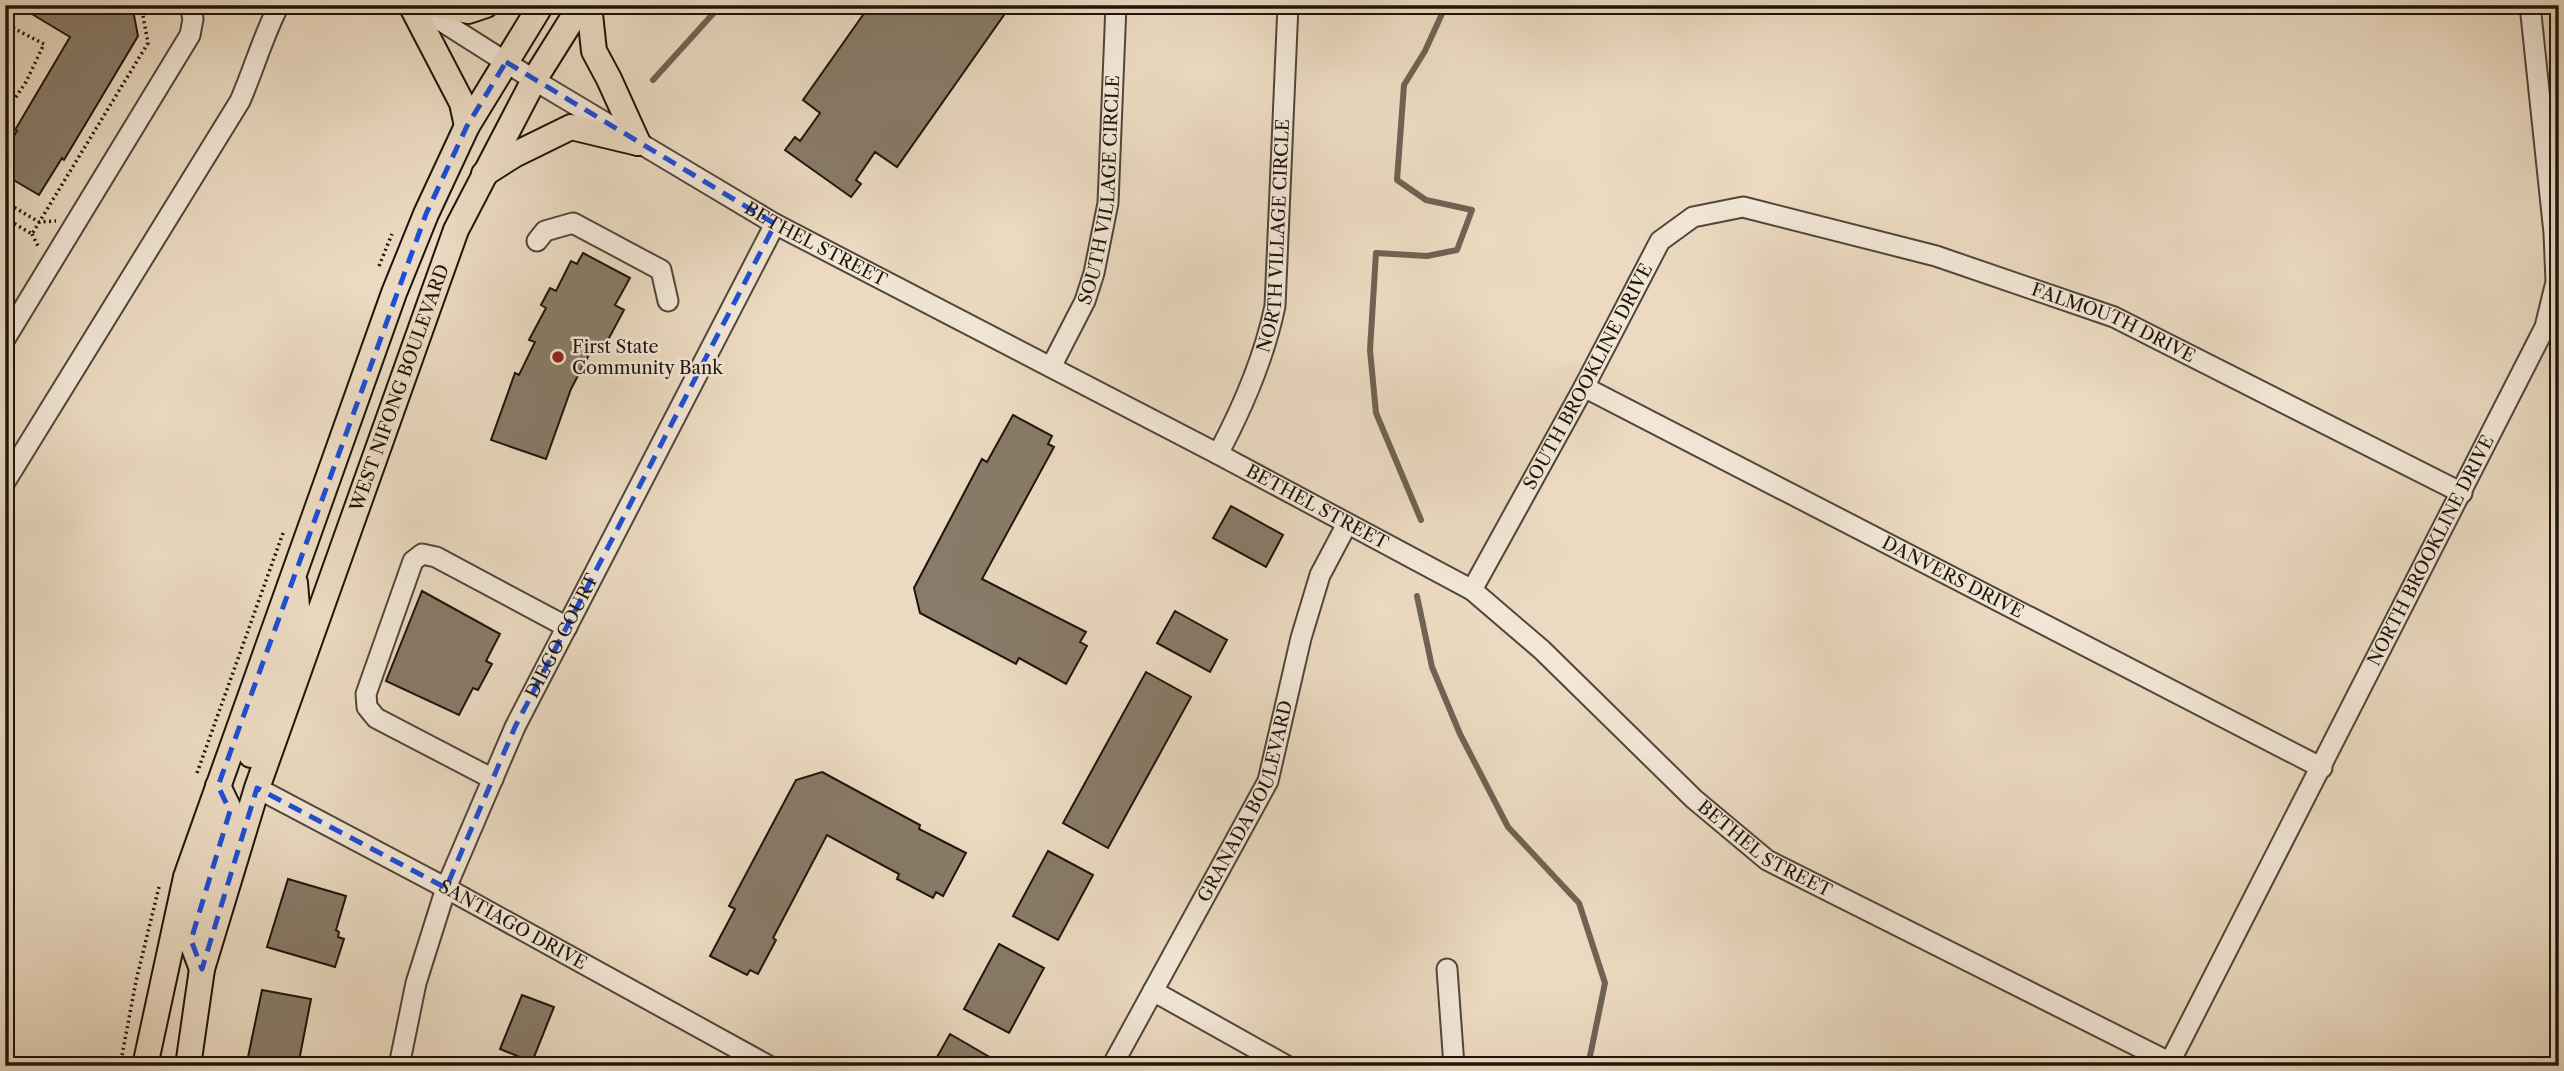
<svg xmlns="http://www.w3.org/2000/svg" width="2564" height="1071" font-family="'Libre Caslon Text',serif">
	<rect width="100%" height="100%" fill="#ebdac1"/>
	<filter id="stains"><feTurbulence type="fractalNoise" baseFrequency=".00286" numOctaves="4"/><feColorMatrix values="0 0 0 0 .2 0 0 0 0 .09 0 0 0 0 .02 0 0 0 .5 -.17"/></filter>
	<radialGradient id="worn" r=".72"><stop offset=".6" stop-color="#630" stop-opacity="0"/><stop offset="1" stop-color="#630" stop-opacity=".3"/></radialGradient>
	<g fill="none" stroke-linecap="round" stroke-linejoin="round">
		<path stroke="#6f6353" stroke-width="6" d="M653,80l68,-75
			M1421,520l-45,-107 -6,-63 6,-97 51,3 30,-6 15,-40 -46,-10 -29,-20 7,-95 21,-34 21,-46
			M1417,596l15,71 28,67 48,93 71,76 26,80 -17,83"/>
	</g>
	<path fill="#887b69" stroke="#1d150a" stroke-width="2" d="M17,5h115l6,31 -74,124 -2,-2 -23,37 -34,-20v-24l12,-20 -2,-1 55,-93z
		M870,5h141l-114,162 -22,-15 -19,28 5,4 -10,13 -66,-47 10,-13 5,4 20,-28 -17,-13z
		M583,253l47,25 -15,27 9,5 -23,43 -9,-4 -21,40 -25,70 -55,-19 24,-67 4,2 16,-33 -6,-2 17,-32 -5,-3 9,-17 6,3 15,-30 6,3z
		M1013,415l39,21 -4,8 6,3 -72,132 104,53 -6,10 7,4 -21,38 -47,-26 -3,6 -96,-51 -6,-25 68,-129 5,3z
		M1231,506l52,29 -17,32 -53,-29z
		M422,591l78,43 -14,27 6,3 -14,26 -5,-2 -14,27 -73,-34z
		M1175,611l52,29 -17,32 -53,-29z
		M1146,672l45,25 -83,151 -45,-25z
		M822,772l98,53 -1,4 47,24 -23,43 -7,-4 -3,6 -36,-19 2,-5 -72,-39 -54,103 3,2 -18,34 -8,-4 -3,5 -37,-19 25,-47 -6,-3 67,-126z
		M1048,851l45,24 -35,65 -45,-24z
		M288,879l58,17 -10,34 3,2 -1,5 6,2 -9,28 -68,-20z
		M999,944l45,24 -35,65 -45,-24z
		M262,990l49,9 -13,67h-33l-18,-4z
		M522,995l32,12 -22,55 -32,-13z
		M950,1034l55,32h-73z"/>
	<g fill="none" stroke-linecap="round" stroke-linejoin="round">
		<defs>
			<g id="minor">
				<path id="s1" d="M416,5l118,75 241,144 443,230 254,136 70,60 152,149 73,61 410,206"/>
				<path d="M537,241l8,-10 28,-8 88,47 7,31"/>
				<path d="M5,339l185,-304 3,-16 -3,-14"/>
				<path id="s2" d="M1051,367l34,-66 9,-28 14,-70 8,-198"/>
				<path id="s3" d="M1584,387l738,381"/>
				<path id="s4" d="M1218,454c25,-47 46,-95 57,-148l13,-301"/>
				<path d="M5,482l235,-381c14,-32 23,-65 39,-96"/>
				<path id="s5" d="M1472,590l112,-203 76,-146 33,-24 50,-10 193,49 178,61 348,176"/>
				<path d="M493,779l-117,-61 -9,-11 -1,-13 47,-133 9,-7 14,3 131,70"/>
				<path id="s6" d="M257,788l189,100 323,178"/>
				<path d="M1447,969l7,97"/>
				<path d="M1153,991l134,75"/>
				<path id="s7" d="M2170,1062l375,-735 11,-45 -2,-49 -24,-228"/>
				<path id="s8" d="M399,1066l17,-83 30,-95 69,-161 260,-503"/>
				<path id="s9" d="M1112,1066l156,-285 33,-143 19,-63 27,-51"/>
			</g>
			<g id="major">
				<path d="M411,5l51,98 5,23"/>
				<path d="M435,5l33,6 18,-6"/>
				<path d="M589,5l5,46 15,28 29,64"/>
				<path d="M484,174l30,-19 57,-28 67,16"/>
				<path d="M251,755l47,-136 -3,-36"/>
				<path d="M202,969l-11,-29 39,-129 -12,-25"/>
				<path d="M145,1066l41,-189 208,-584 32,-79 41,-88 74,-121"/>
				<path id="s10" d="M188,1066l14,-97 55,-181 199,-558 78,-150 47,-75"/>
			</g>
		</defs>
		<use href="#minor" stroke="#504638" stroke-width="23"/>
		<use href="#major" stroke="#1d150a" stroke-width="28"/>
		<path stroke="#1d150a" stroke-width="3.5" stroke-dasharray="2 3.5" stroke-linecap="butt" d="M5,20l10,9 29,15 -18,38 -21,31
			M5,202l34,20 17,-1
			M5,218l27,16 116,-191 -7,-38
			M32,234l7,14
			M379,266l13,-32
			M197,773l86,-240
			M120,1066l16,-85 23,-94"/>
		<use href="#minor" stroke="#f2e7d7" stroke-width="19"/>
		<use href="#major" stroke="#ebdac1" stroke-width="24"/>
	</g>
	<path fill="none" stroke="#1d4ed8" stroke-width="5" stroke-dasharray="14 9" stroke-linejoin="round" d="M506,62l269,162 -260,503 -69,161 -189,-100 -55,181 -11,-29 39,-129 -12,-25 208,-572 41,-88z"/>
	<circle fill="#8f2418" stroke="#f2e7d7" stroke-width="2.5" cx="558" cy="357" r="7"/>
	<g text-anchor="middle" stroke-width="5" stroke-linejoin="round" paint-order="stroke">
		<g font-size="18" fill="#1d150a" stroke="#f2e7d7">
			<text dy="6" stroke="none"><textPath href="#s2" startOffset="187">SOUTH VILLAGE CIRCLE</textPath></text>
			<text dy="6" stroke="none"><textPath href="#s4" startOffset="229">NORTH VILLAGE CIRCLE</textPath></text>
			<text dy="6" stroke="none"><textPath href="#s1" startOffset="466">BETHEL STREET</textPath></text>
			<text dy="6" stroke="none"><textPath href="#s5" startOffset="877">FALMOUTH DRIVE</textPath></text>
			<text dy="6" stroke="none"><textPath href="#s5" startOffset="243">SOUTH BROOKLINE DRIVE</textPath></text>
			<text dy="6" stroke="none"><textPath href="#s10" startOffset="712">WEST NIFONG BOULEVARD</textPath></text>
			<text dy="6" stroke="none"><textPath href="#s1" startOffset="1032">BETHEL STREET</textPath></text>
			<text dy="6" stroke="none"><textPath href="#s7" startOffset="574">NORTH BROOKLINE DRIVE</textPath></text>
			<text dy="6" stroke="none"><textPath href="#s3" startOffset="415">DANVERS DRIVE</textPath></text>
			<text dy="6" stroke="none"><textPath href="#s8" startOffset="462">DIEGO COURT</textPath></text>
			<text dy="6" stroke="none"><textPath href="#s9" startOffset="298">GRANADA BOULEVARD</textPath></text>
			<text dy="6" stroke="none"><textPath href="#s1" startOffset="1600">BETHEL STREET</textPath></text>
			<text dy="6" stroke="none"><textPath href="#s6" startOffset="290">SANTIAGO DRIVE</textPath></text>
		</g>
		<g font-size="18" fill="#1d150a" stroke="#f2e7d7" text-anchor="start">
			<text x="572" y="353">First State<tspan x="572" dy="21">Community Bank</tspan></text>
		</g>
	</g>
	<rect width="2564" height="1071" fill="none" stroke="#ebdac1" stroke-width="28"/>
	<rect x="7" y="7" width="2550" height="1057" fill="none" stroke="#1d150a" stroke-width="3.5"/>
	<rect x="14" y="14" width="2536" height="1043" fill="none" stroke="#1d150a" stroke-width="2"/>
	<rect width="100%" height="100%" filter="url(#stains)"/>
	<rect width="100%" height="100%" fill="url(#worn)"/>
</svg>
